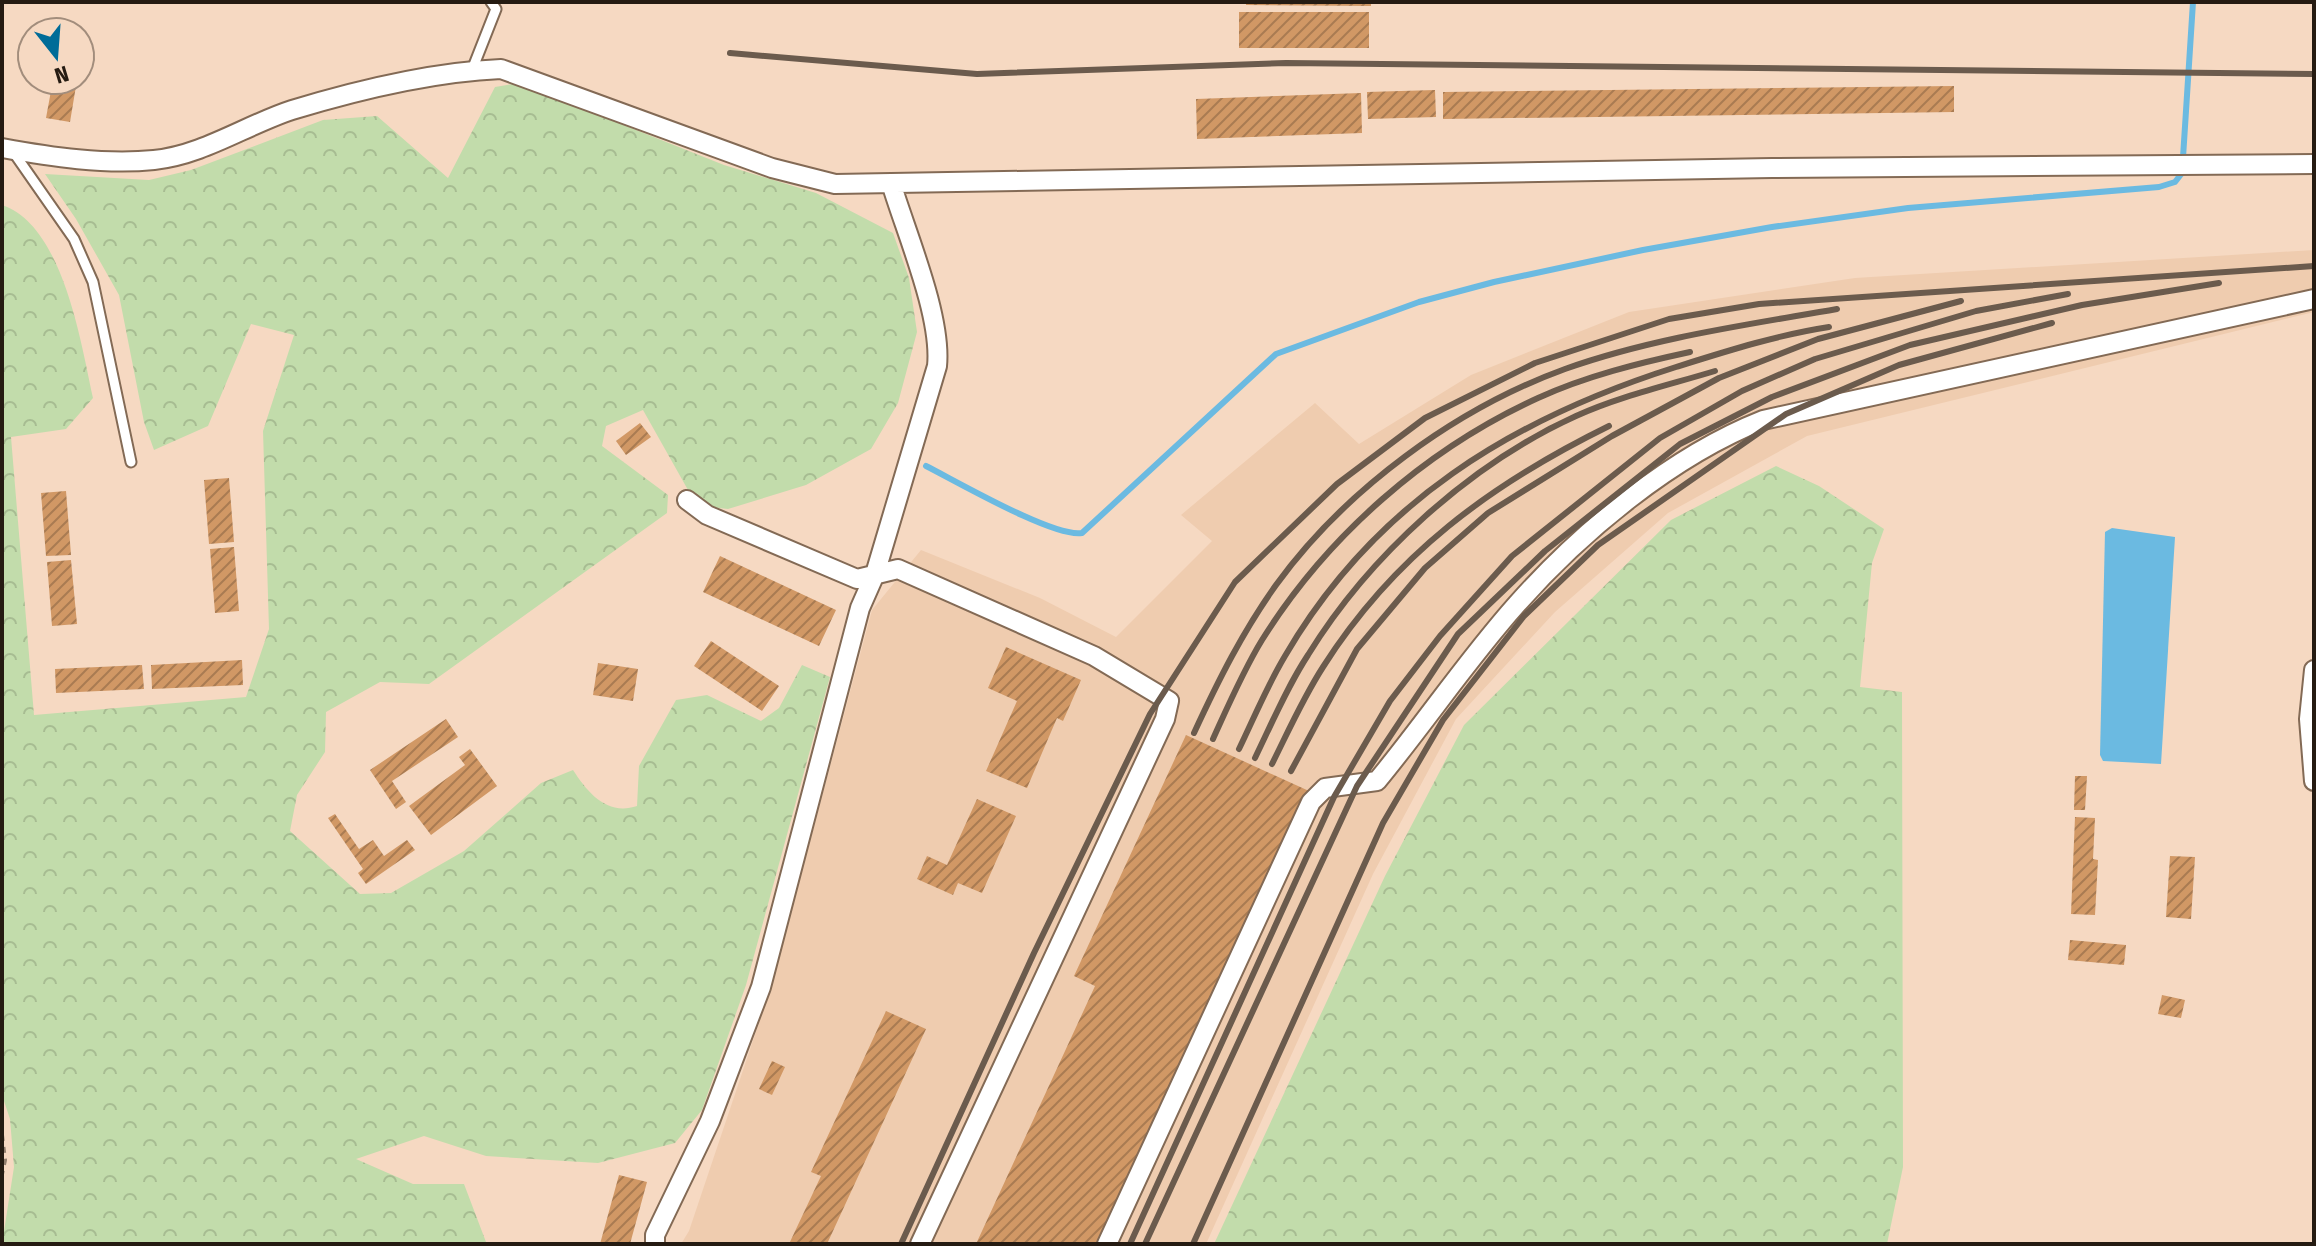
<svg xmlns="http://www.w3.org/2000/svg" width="2316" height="1246" font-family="'Fira Sans Condensed',sans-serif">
	<defs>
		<pattern id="forest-crowns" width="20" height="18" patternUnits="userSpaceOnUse" patternTransform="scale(2)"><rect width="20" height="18" fill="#c2dcab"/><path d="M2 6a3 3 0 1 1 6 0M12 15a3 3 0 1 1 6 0" fill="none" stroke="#a7bc92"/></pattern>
		<pattern id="building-hatch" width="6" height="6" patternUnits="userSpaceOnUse" patternTransform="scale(2)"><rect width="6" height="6" fill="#d19865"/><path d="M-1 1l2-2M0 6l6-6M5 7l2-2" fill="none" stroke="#a97b52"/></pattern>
	</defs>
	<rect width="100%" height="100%" fill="#f6d9c2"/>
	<path fill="#efccaf" d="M2314,250v62l-507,124 -139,77 -113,99 -99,107 -83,155 -167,370h-525l8,-13 82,-244 101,-377 49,-60 119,48 76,39 96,-96 -31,-26 134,-112 44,41 112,-69 158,-63 226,-34z"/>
	<path fill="url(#forest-crowns)" d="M518,83l206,82 92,28 77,40 16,45 8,54 -19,71 -27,46 -65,36 -78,24 -18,-2 -22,-17 -45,-80 -37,16 -4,20 66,49 -1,18 -238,171 -49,-2 -54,30 -1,40 -28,43 -7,36 70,63 31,-1 73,-42 77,-68 32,-13c15,23 34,46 64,36l2,-40 37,-66 31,-5 54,26 18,-13 23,-43 28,12 -84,308 -44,125 -27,33 -77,20 -112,-7 -62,-20 -68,23 57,25h51l22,58 6,2h-490l12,-77 -4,-48 -8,-24v-890c61,20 79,138 91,193l-27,31 -55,8 23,278 212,-18 23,-68 -6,-198 31,-96 -43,-11 -43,102 -54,24 -10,-28 -25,-127 -43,-76 -31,-45 104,6 42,-10 132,-50 54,-4 71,62 47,-91z
		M1776,466l43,20 65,43 -12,34 -12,124 42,5 1,475 -16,77h-673l171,-368 79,-151 207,-205z"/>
	<path fill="#6bbae1" d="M2112,528l63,9 -14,227 -58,-3 -3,-6 5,-223z"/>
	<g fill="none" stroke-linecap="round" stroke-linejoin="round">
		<path stroke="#6bbae1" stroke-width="6" d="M926,466c30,15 128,72 156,67l194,-179 143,-52 75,-20 149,-32 129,-23 136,-19 251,-21 16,-5 7,-9 11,-171"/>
	</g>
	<path fill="url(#building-hatch)" d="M1246,2h125v4l-125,-1z
		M1239,12h130v36h-130z
		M53,80h24l-7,42 -24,-4z
		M1954,86v26l-511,7v-27z
		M1435,90l1,27 -68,2 -1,-27z
		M1361,93l1,40 -165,6 -1,-40z
		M640,423l11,14 -25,18 -10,-14z
		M229,478l5,64 -25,2 -5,-64z
		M66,491l5,64 -25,1 -5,-63z
		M234,547l5,64 -24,2 -5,-64z
		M720,556l116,54 -17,36 -116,-54z
		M71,560l6,64 -25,2 -5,-64z
		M711,641l68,45 -17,25 -68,-45z
		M1006,647l75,33 -18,41 -6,-3 -30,70 -41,-17 31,-70 -29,-13z
		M242,660l1,25 -91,4 -1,-24z
		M598,663l40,6 -5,32 -40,-6z
		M142,665l2,24 -88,4 -1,-24z
		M446,719l12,18 -66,44 14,21 -10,7 -26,-39z
		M1186,735l123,56 -209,453h-124l119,-258 -21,-10z
		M470,749l27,37 -66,49 -22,-29 56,-41 -6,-8z
		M2075,776h12l-2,34h-11z
		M977,799l39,17 -34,77 -24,-10 -5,12 -36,-16 10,-23 20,9z
		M335,814l24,35 14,-9 11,16 23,-16 8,10 -49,34 -8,-11 5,-4 -35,-51z
		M2075,817l20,1 -2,41 5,1 -3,55 -24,-1z
		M2170,856l25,1 -4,62 -25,-2z
		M2070,940l56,5 -2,20 -56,-5z
		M2162,995l23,5 -4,18 -23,-4z
		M886,1011l40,18 -99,215h-38l32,-68 -10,-4z
		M772,1061l13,6 -13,28 -13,-6z
		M619,1175l28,7 -17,62h-30z"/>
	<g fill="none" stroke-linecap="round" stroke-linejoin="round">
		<defs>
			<path id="lane" d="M472,70l24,-61 -5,-7
				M14,153l60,86 19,43 38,180"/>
			<path id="street" d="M2,148c49,9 103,17 152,12 49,-5 92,-35 138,-50 66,-20 140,-38 209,-41l271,99 63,16 937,-16 542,-4
				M687,500l20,15 150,64 41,-10 196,87 75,45 -4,18 -245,525
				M2314,670l-5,49 5,62
				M655,1244v-9l55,-114 51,-134 99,-379 15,-34 62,-208c5,-49 -30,-131 -45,-180
				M1107,1244l204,-442 14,-14 52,-7c48,-58 90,-121 140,-177 65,-73 155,-148 246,-184l551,-121"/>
		</defs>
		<use href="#lane" stroke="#836a55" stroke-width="13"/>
		<use href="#street" stroke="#836a55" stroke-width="22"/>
		<path stroke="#917d6d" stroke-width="4" stroke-dasharray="6 6" stroke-linecap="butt" d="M2,1135l3,25 -3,14"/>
		<use href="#lane" stroke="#fff" stroke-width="9"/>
		<use href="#street" stroke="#fff" stroke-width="18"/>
		<path stroke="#6b5b4d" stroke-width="6" d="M730,53l247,21 309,-11 1028,11
			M1194,733c24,-52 49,-102 82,-148 69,-95 179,-176 289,-216 87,-31 181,-44 272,-60
			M1213,739c15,-33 30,-68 49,-99 65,-104 164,-191 276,-242 48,-22 101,-35 152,-46
			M1239,749c15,-31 28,-63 46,-93 89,-153 227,-237 391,-289 51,-16 101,-32 153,-40
			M1255,758c17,-35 32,-71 53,-103 61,-99 162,-191 268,-239 44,-20 93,-31 139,-45
			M1272,764c16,-32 31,-66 51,-97 71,-112 168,-183 286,-241
			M1291,771l66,-122 68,-81 63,-55 124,-77 107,-58 99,-39 143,-38
			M901,1244l133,-291 116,-239 85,-132 102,-98 88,-66 110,-55 134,-44 90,-15 555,-38
			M1130,1244l204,-447 56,-96 50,-65 72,-80 148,-118 82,-47 73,-32 161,-48 92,-17
			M1145,1244l212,-458 101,-152 87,-83 135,-107 92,-47 138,-52 172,-40 137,-22
			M1193,1244l190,-421 60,-103 81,-104 74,-71 188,-131 113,-49 153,-42"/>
	</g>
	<rect width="2316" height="1246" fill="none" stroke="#251b12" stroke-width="8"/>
	<g transform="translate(56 56) rotate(163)"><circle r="38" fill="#f6d9c2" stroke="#a28d7c" stroke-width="2"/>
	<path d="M0-6L14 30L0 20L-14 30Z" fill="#006c98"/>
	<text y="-12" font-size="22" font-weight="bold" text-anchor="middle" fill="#251b12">N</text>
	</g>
</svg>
